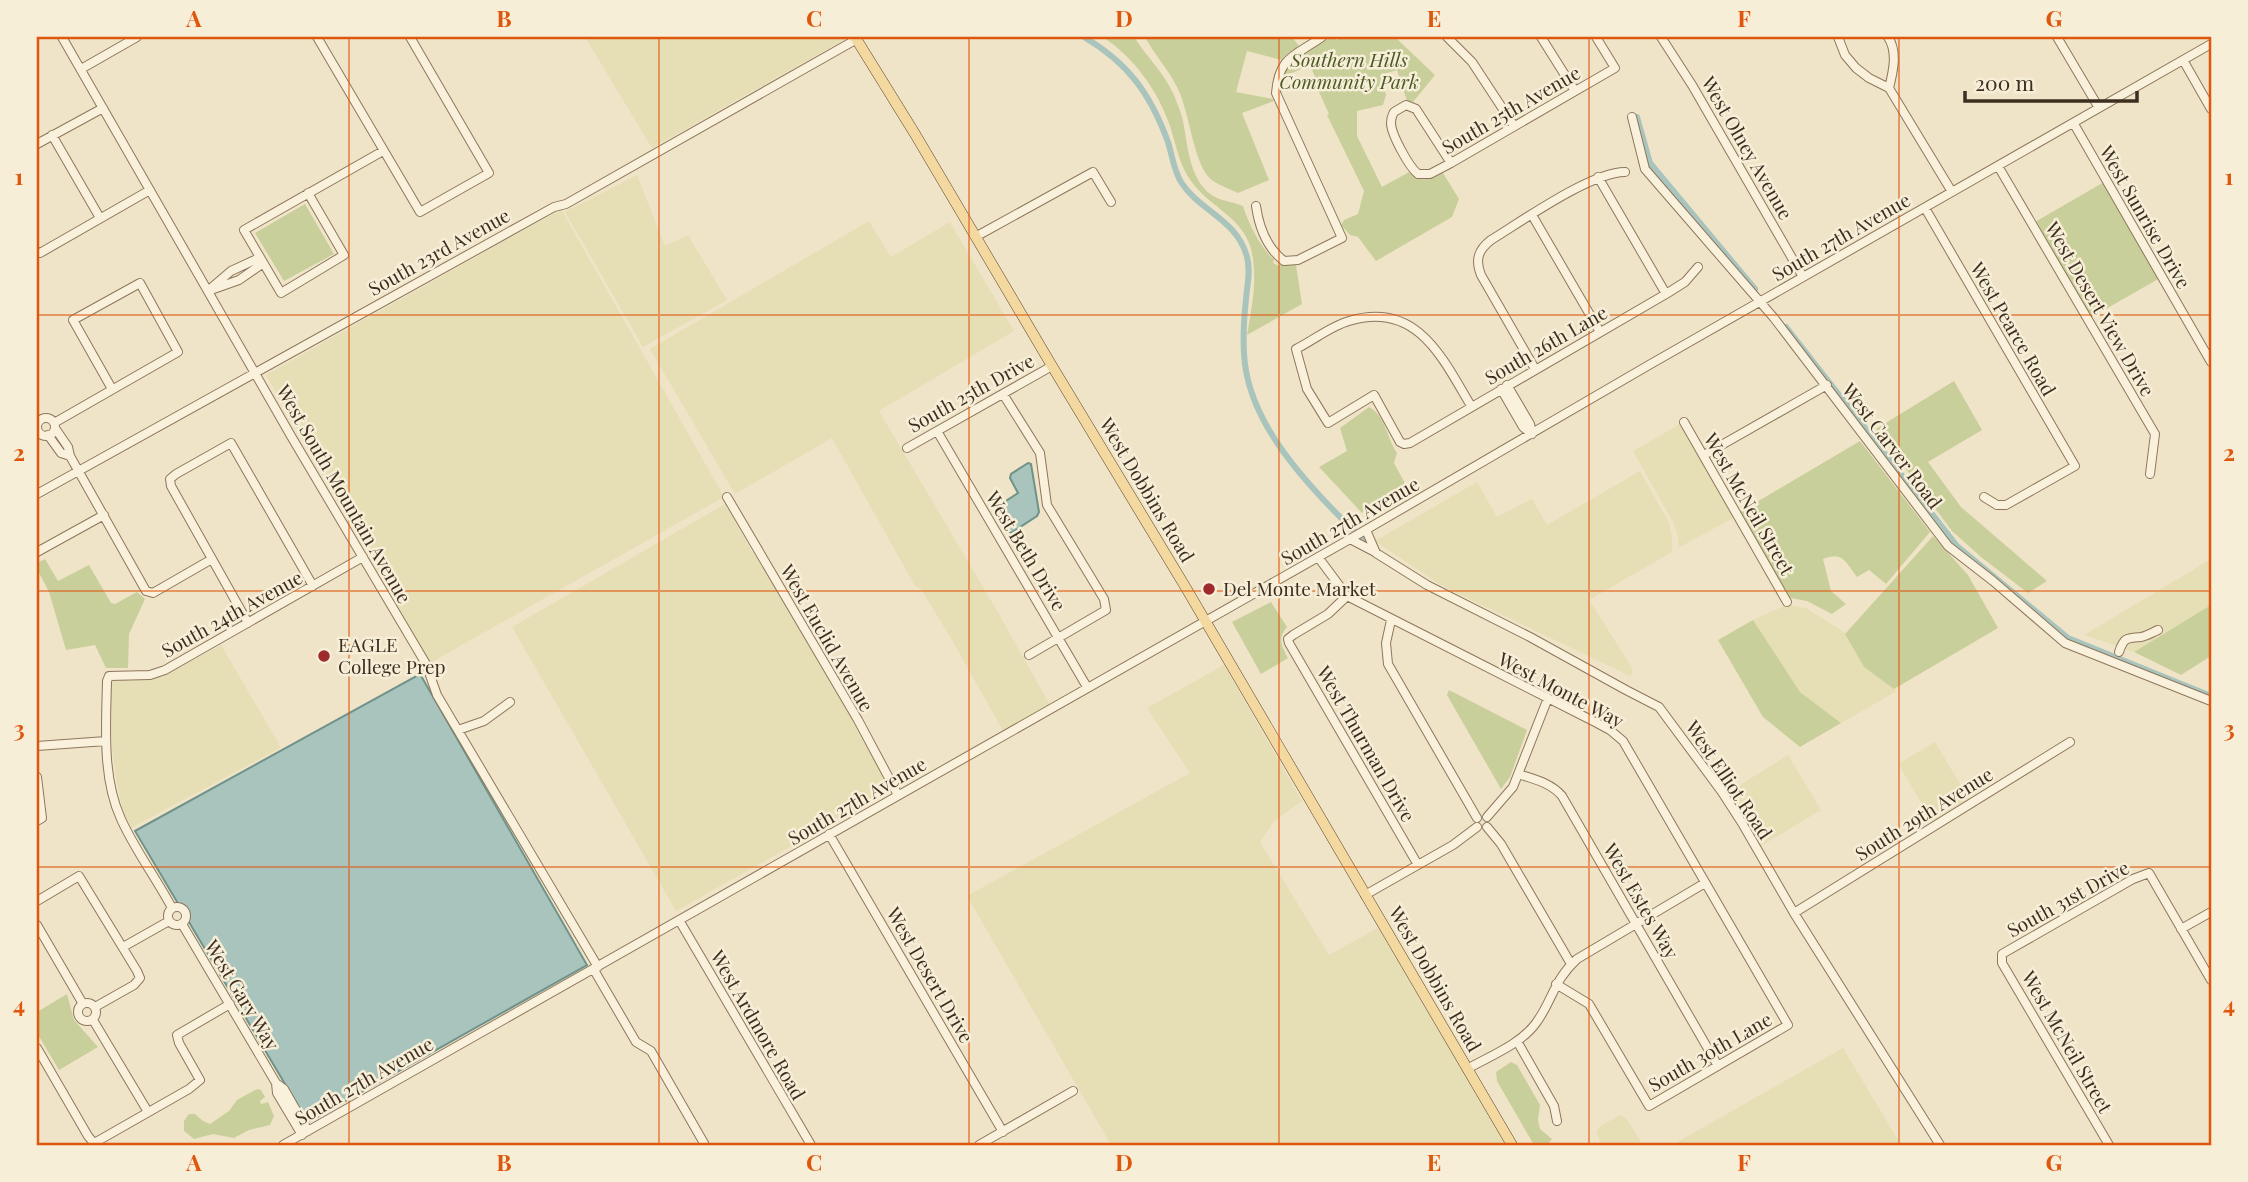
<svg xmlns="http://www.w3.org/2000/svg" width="2248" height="1182" font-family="'Playfair Display',serif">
	<rect width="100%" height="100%" fill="#f0e4c8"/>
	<path fill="#e6deb5" d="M585,37h261l1,1 -195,110z
		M637,175l28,71 23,-11 39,65 -84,47 -78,-135z
		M561,209l163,288 -294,166 -164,-288z
		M869,221l22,36 59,-35 64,109 -135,80 120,203 51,91 -47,26 -51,-91 -31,-51 -6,-3 -83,-148 -97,56 -85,-145z
		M1682,423l55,93 -59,32v-12l-5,-14 -40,-71z
		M1640,471l29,52 3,14v15l-83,48 42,66 2,6 -3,4 -188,-90 -67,-45 102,-59 20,35 35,-18 15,26z
		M725,504l27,48 4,-2 137,239 -217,122 -164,-284z
		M2211,559v46l-77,47 -50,-17z
		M1786,605l20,3 38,24 20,35 33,24 -56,32 -41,-31 -47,-72z
		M221,645l58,99 1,4 -149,80 -9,-21 -6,-29 -4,-31 -1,-63 3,-5 48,-2z
		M1224,665l78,136 -27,19 -15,22 69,113 49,-27 129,217h-396l-144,-249 223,-123 -43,-65z
		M1935,742l34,57 -36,23 -35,-58z
		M1788,755l33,55 -62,37 -33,-53z
		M1843,1048l58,97h-229z
		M1620,1115l6,3 17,27h-41l-6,-12 3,-6z"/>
	<path fill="#c9cf9b" d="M1103,37h31c13,20 30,36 40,58 3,8 7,17 9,26 5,24 6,64 34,77 7,3 16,4 26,8 5,16 18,43 31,53l-1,4 6,3 2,-3 15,2 6,39 -55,31c5,-28 11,-58 4,-86 -8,-32 -43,-43 -60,-68 -12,-16 -15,-37 -21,-55 -13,-37 -35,-67 -67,-89z
		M1145,37h147l7,9 -12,8 -6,6 -34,-9 -11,41 37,7 1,2 -32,12 27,67 -31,13c-8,-4 -17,-7 -25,-12 -20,-14 -23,-70 -36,-94 -9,-18 -23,-33 -32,-50z
		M1332,37l5,3 4,-3h54l40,38 -22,27 -6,-1 -10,-31 -16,5 5,20 -3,10 -26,6v25l25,51 27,-15c11,11 22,8 34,1l16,26 -7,18 -76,44 -18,-24 -8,-2 -9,-10 3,-5 14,-6 6,-23 -37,-76 2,-1 -14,-31 2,-1 -7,-17 -27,12c7,-20 31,-31 49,-40z
		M2104,182l56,96 -70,40 -55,-96z
		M305,204l29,50 -50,27 -29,-48z
		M1954,381l28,49 -54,32 33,45 86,74 -19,12 -47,-36 -29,-26 -76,-102z
		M1369,407c17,9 18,32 28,46l-3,10 13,24 -45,26 -43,-46 28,-16 -7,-23z
		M1860,441l70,91 -44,52 -17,-14 -12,7c-12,-15 -14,-26 -34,-18l8,32 15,13 -14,10 -25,-13 -21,-4 -46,-85z
		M1933,536l35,39 30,53 -104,61 -30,-22 -19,-33z
		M45,559l13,22 31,-16 22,38 4,1 22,-12 8,7 -16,35 -1,34h-22l-11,-23 -29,5 -17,-58 -12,-23v-6z
		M1271,602l16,25c-10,11 -5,20 1,31l-27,16 -29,-52z
		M2211,605v51l-30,19 -47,-23z
		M1753,620l47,72 41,31 -41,24 -37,-30 -45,-77z
		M1449,690l78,40 -17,47 -9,12 -54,-94z
		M67,994l7,26 24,27 -39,23 -22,-37v-21z
		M1511,1062l6,3 23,40 -2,15 2,9 12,10 -5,6h-13l-37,-64 -1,-9z
		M257,1089l4,1 4,7 -5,4 1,3 7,-2 6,14 -4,9 -21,5 -15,8 -21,-4 -19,5 -10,-8v-10l5,-7h6l8,7 7,3 19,-13 8,-11z"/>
	<path fill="#a9c4bc" stroke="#6f938a" stroke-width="2" d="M1028,463l3,1 8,48 -2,4 -26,17 -4,-3 -12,-19v-3l23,-15 -8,-15 1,-4z
		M420,674l167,291 -277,156 -9,-10 -166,-280z"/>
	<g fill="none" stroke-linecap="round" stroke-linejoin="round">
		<path stroke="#a9c4bc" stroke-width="6" d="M1084,37c44,26 66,56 84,105 4,13 6,29 13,40 18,29 56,37 66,75 4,14 0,28 -1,42 -2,18 -3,36 -2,54 3,74 70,138 120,188
			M1637,117l13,46 105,126
			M1786,327l171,219 111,92 143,58"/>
		<defs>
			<path id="minor" d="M62,37l229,399 135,228 11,31 161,272
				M317,37l103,175 69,-39 -79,-136
				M1447,37l25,25 42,64
				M1541,37l34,54
				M1661,37l31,48 111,192
				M1838,37l7,18 11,13 13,10 20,10 63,104
				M1888,37c10,15 5,35 1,51
				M2057,37l42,71
				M2183,60l28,49
				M81,69l56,-32
				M1632,117l13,52 129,149 174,228 45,35 72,62 146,58
				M2074,124l137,238
				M52,135l48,83
				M37,144l66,-36
				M1451,163l-35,-54 -10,-4 -12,7c-2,4 -3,5 -3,11 0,11 18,44 27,51h12l21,-11 164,-95 -19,-31
				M1998,166l157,268 -5,40
				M1598,177l68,117
				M308,193l36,62 -63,38 -37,-63 139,-79
				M1256,206c3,21 11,42 28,55l14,-1 44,-22 -66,-145c3,-37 19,-37 46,-56
				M1925,208l150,258 -69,39h-9l-13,-8
				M1532,215l68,117
				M977,236l116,-64 18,30
				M37,252l3,1 110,-63
				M210,289l21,-18 28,-13
				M208,291l31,-11 23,-16
				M1535,369l-54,-94c-6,-15 -3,-25 10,-35 31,-19 100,-68 134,-68
				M1507,385l23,39 2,10
				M1501,389l22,38 9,7
				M1003,394l37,59 7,52 57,94 2,11 -77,45
				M1471,406c-28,-47 -54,-106 -122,-85 -18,5 -35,19 -53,28l11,40 21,34 46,-28 26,47 4,2 6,-1 256,-149 19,-12 13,-15
				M37 427a9 9 0 1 1 18 0a9 9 0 1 1-18 0Z
				M1684,422l103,180
				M54,423l124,-71 -38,-69 -67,37 39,69
				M55,428l13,19 2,9 76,135 7,2 59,-34
				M937,431l150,256
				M48,435l13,18 9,3
				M907,448l145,-82
				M1704,455l123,-70
				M37,494l517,-287 12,-3 291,-165
				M727,497l131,223 40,75
				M1366,530l10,23 51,32 103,52 96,53 33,17 63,85 20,31 52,90 146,232
				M1350,539l25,13
				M37,552l67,-37
				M1318,557l29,39 250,127 13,7 13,11 165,284 -139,81 -60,-102 -33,-20
				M1347,596l-19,18 -35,21 -5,4 1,4 129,222
				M1391,620l-5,23 2,21 89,154
				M248,623l-77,-137 -1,-7 6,-5 55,-31 82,143
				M2119,652c5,-15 8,-14 22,-15 6,-1 12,-5 17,-7
				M458,730l26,-9 26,-19
				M37,746l69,-5
				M1518,774c16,5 33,9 44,22l156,270
				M37,777l5,41 -5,3
				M1487,817l26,-30 35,-89
				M1487,827l14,17 70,120
				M829,834l174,298
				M1365,895l88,-50 24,-18
				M37,901l42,-25 58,95 3,7 -6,7 -39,22
				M168 916a9 9 0 1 1 18 0a9 9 0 1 1-18 0Z
				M172,908c-16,-30 -37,-58 -51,-89 -19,-41 -15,-93 -14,-138l2,-5 41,-1 15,-5 198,-113
				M1794,913l276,-171
				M679,920l132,225
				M182,924l94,159 8,6 24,42
				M37,925l46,79
				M2181,929l30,-17
				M123,947l46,-26
				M594,970l42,72 15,9 54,94
				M78 1012a9 9 0 1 1 18 0a9 9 0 1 1-18 0Z
				M93,1020l55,92
				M1517,1041l37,65 3,15
				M37,1048l51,88 5,6h3l93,-53 11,-9 -21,-37 -2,-8 53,-31
				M1467,1069c23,-13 54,-25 69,-46 17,-23 17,-42 41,-64l128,-76
				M276,1083l1,10 25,42
				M283,1145l1067,-606 299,-174 562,-321
				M979,1145l94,-54
				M2109,1145l-107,-182v-9l131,-75 16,-6 62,107"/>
			<path id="major" d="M855,37l60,97 137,232 134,222 326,557"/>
		</defs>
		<use href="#minor" stroke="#8d765c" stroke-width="10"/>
		<use href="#major" stroke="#5b4430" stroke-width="11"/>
		<use href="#minor" stroke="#faf1dc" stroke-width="8"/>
		<use href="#major" stroke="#f3d9a0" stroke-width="10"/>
	</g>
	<path fill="none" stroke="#df570d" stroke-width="2" stroke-opacity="0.55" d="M349,37v1108M659,37v1108M969,37v1108M1279,37v1108M1589,37v1108M1899,37v1108M37,315h2174M37,591h2174M37,867h2174"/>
	<g fill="#9e2a2b" stroke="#f7eed8" stroke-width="2.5">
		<circle cx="1209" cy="589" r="7"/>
		<circle cx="324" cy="656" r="7"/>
	</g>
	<g text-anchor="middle" stroke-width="5" stroke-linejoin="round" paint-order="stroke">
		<g font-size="19" font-style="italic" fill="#4d5a26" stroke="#f7eed8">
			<text x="1349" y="67">Southern Hills<tspan x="1349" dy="22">Community Park</tspan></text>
		</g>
		<g font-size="19" fill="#3d2e20" stroke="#f7eed8">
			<text transform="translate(1511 110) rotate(-30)" y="7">South 25th Avenue</text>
			<text transform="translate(1747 148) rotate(60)" y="7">West Olney Avenue</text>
			<text transform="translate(2145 217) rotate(60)" y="7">West Sunrise Drive</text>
			<text transform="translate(1841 237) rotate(-30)" y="7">South 27th Avenue</text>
			<text transform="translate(439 252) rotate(-29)" y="7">South 23rd Avenue</text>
			<text transform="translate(2100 309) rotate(60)" y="7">West Desert View Drive</text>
			<text transform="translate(2013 329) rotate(60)" y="7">West Pearce Road</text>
			<text transform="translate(1546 345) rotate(-30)" y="7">South 26th Lane</text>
			<text transform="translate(971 393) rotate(-29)" y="7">South 25th Drive</text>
			<text transform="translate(1892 446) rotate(53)" y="7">West Carver Road</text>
			<text transform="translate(1147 490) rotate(59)" y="7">West Dobbins Road</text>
			<text transform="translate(344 494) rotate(60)" y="7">West South Mountain Avenue</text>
			<text transform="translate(1749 504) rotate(60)" y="7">West McNeil Street</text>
			<text transform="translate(1350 521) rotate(-30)" y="7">South 27th Avenue</text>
			<text transform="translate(1026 551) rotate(59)" y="7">West Beth Drive</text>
			<text transform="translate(232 614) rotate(-29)" y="7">South 24th Avenue</text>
			<text transform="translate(827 638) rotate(60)" y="7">West Euclid Avenue</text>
			<text transform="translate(1561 690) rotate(28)" y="7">West Monte Way</text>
			<text transform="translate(1366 744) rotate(60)" y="7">West Thurman Drive</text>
			<text transform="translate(1729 780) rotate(56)" y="7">West Elliot Road</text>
			<text transform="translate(857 801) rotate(-30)" y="7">South 27th Avenue</text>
			<text transform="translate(1924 814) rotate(-32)" y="7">South 29th Avenue</text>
			<text transform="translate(2068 899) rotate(-29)" y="7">South 31st Drive</text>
			<text transform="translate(1641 901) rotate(60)" y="7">West Estes Way</text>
			<text transform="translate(930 975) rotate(60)" y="7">West Desert Drive</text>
			<text transform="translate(1435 979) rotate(60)" y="7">West Dobbins Road</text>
			<text transform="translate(242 995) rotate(59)" y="7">West Gary Way</text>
			<text transform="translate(758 1025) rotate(60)" y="7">West Ardmore Road</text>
			<text transform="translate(2067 1042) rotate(60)" y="7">West McNeil Street</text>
			<text transform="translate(1710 1052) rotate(-30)" y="7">South 30th Lane</text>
			<text transform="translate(364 1081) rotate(-30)" y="7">South 27th Avenue</text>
		</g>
		<g font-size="19" fill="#3d2e20" stroke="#f7eed8" text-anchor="start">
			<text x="1223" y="596">Del Monte Market</text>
			<text x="338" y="652">EAGLE<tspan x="338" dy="22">College Prep</tspan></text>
		</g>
	</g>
	<rect width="2248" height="1182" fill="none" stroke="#f7eed8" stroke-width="77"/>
	<path d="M1965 91v10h172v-10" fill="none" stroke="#3d2e20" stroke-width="3.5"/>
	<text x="1975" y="91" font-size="21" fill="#3d2e20" stroke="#f7eed8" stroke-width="5" paint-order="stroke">200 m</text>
	<rect x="38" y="38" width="2172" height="1106" fill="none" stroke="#df570d" stroke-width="2.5"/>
	<g font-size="23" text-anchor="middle" font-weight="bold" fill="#df570d">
		<text x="194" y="27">A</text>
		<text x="504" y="27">B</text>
		<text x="814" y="27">C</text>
		<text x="1124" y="27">D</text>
		<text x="1434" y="27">E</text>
		<text x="1744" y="27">F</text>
		<text x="2054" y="27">G</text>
		<text x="19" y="185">1</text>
		<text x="2229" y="185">1</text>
		<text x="19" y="461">2</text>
		<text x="2229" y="461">2</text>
		<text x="19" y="737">3</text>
		<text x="2229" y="737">3</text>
		<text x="19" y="1013">4</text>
		<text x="2229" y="1013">4</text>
		<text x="194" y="1171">A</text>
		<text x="504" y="1171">B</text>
		<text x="814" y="1171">C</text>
		<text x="1124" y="1171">D</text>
		<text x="1434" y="1171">E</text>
		<text x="1744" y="1171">F</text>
		<text x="2054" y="1171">G</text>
	</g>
</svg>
